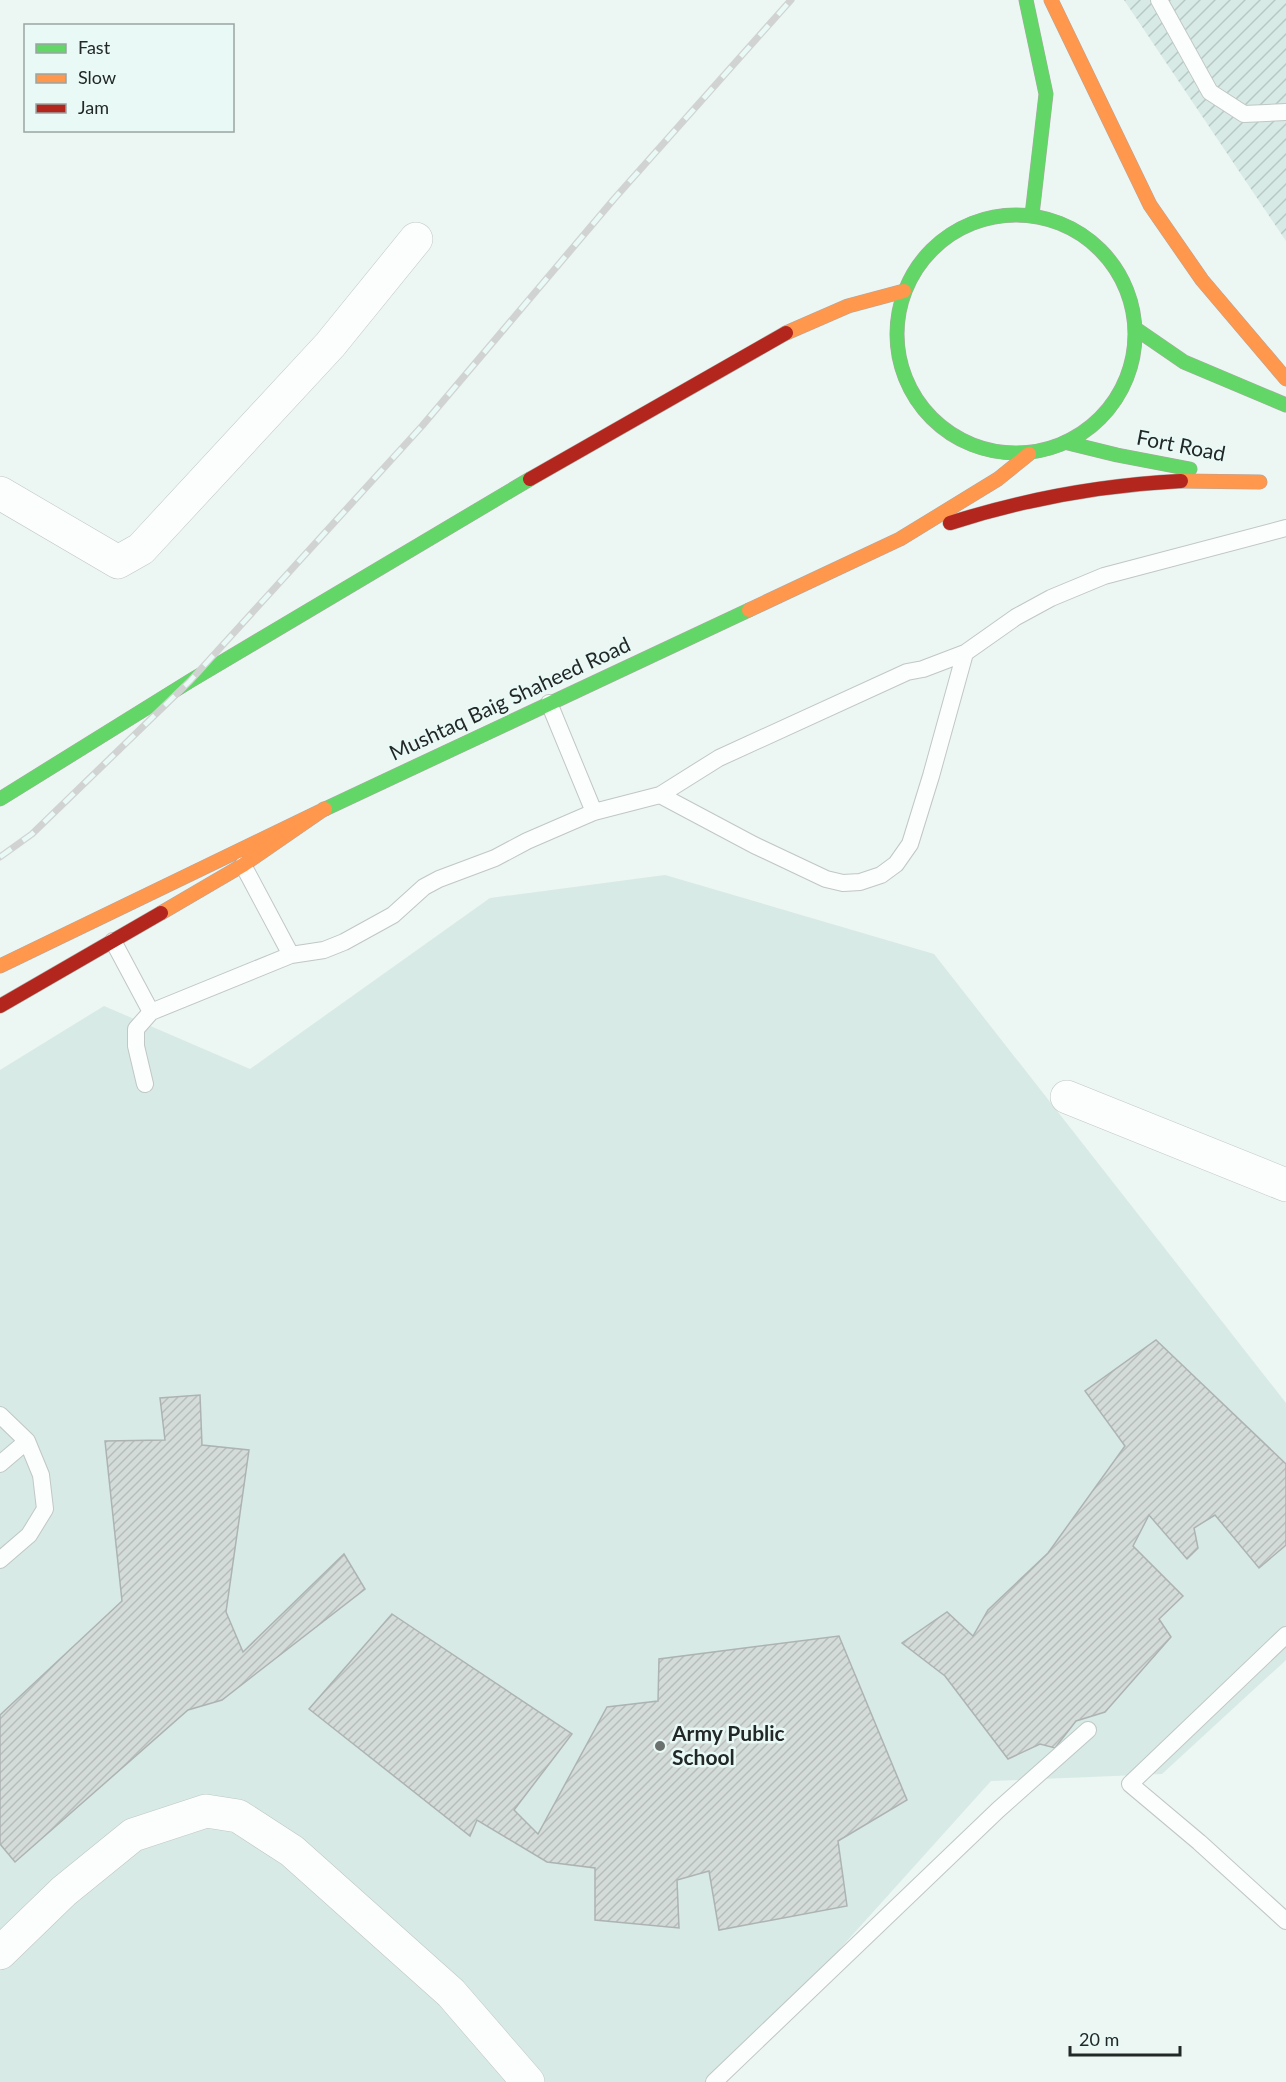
<svg xmlns="http://www.w3.org/2000/svg" width="1286" height="2082" font-family="Lato,sans-serif">
	<defs>
		<pattern id="industrial-furrows" width="10" height="10" patternUnits="userSpaceOnUse" patternTransform="scale(1.5)"><rect width="10" height="10" fill="#d7eae5"/><path d="M-1 1l2-2M0 10L10 0M9 11l2-2" fill="none" stroke="#b8c9c4"/></pattern>
		<pattern id="building-hatch" width="6" height="6" patternUnits="userSpaceOnUse" patternTransform="scale(1.5)"><rect width="6" height="6" fill="#d4dcda"/><path d="M-1 1l2-2M0 6l6-6M5 7l2-2" fill="none" stroke="#b6bdbb"/></pattern>
	</defs>
	<rect width="100%" height="100%" fill="#ecf6f3"/>
	<path fill="#d7eae5" d="M665,875l269,79 352,449v257l-124,114 -171,7 -271,301h-720v-1012l104,-64 146,63 240,-171z"/>
	<path fill="url(#industrial-furrows)" d="M1124,0h162v241z"/>
	<path fill="url(#building-hatch)" stroke="#adb3b2" stroke-width="1.5" d="M1156,1340l130,124v81l-27,23 -44,-53 -21,13 4,20 -11,11 -38,-44 -16,31 50,50 -24,23 12,18 -66,75 -29,9 -21,27 -15,-4 -32,15 -63,-83 -43,-33 45,-31 26,24 15,-26 60,-57 77,-107 -40,-55z
		M200,1395l2,50 47,5 -23,162 17,40 101,-98 21,35 -143,111 -34,10 -173,152 -15,-18v-129l122,-114 -17,-160 60,-1 -5,-42z
		M392,1614l180,120 -58,76 24,24 69,-127 51,-6 1,-42 180,-23 68,164 -69,41 9,65 -128,24 -10,-59 -32,9 2,48 -84,-8v-52l-48,-6 -70,-42 -7,16 -161,-127z"/>
	<g fill="none" stroke-linecap="round" stroke-linejoin="round">
		<defs>
			<path id="lane" d="M1159,0l51,92 34,22 42,-2
				M549,703l45,109
				M660,795l94,50 72,34 17,4 17,-1 21,-7 15,-11 14,-20 21,-68 34,-123
				M243,865l48,90
				M113,941l38,71
				M145,1084l-9,-38v-17l15,-17 140,-57 33,-5 20,-8 49,-27 31,-28 15,-8 56,-21 32,-17 67,-29 66,-17 59,-37 188,-86 16,-3 42,-16 51,-36 35,-19 53,-22 182,-48
				M0,1415l27,26 14,34 4,34 -16,26 -29,25
				M0,1464l27,-23
				M1286,1635l-156,149 69,58 87,79
				M714,2082l284,-272 90,-80"/>
			<path id="street" d="M0,493l118,69 23,-13 189,-204 86,-106
				M1067,1097l219,88
				M0,1953l64,-62 69,-56 73,-24 32,5 54,35 159,142 77,89"/>
			<path id="fast" d="M1026,0l20,94 -14,121
				M897 334a119 119 0 1 1 238 0a119 119 0 1 1-238 0Z
				M1136,329l48,33 102,43
				M1068,443l49,12 73,14
				M0,799l190,-118 340,-202
				M325,809l424,-199"/>
			<path id="slow" d="M1051,0l99,205 52,75 84,99
				M786,333l62,-27 56,-15
				M1181,481l79,1
				M749,610l151,-71 98,-60 31,-25
				M161,913l82,-48 81,-56
				M0,966l325,-157"/>
			<path id="jam" d="M530,479l256,-146
				M950,523c75,-24 152,-38 231,-42
				M0,1006l161,-93"/>
		</defs>
		<use href="#lane" stroke="#c0c7c5" stroke-width="18"/>
		<use href="#street" stroke="#c0c7c5" stroke-width="34"/>
		<use href="#fast" stroke="#ada8a5" stroke-width="15"/>
		<use href="#slow" stroke="#ada8a5" stroke-width="15"/>
		<use href="#jam" stroke="#ada8a5" stroke-width="15"/>
		<use href="#lane" stroke="#fcfefd" stroke-width="16"/>
		<use href="#street" stroke="#fcfefd" stroke-width="33"/>
		<use href="#fast" stroke="#63d668" stroke-width="14"/>
		<use href="#slow" stroke="#ff974d" stroke-width="14"/>
		<use href="#jam" stroke="#b3261e" stroke-width="14"/>
		<defs>
			<path id="rail" d="M0,857l32,-23 158,-153 232,-255 192,-227 177,-199"/>
		</defs>
		<use href="#rail" stroke="#d0d3d2" stroke-width="7"/>
		<use href="#rail" stroke="#e9f9f5" stroke-width="4.5" stroke-dasharray="14" stroke-linecap="butt"/>
	</g>
	<circle fill="#69706e" stroke="#e9f9f5" stroke-width="2" cx="660" cy="1746" r="6"/>
	<g text-anchor="middle" stroke-width="5" stroke-linejoin="round" paint-order="stroke">
		<g font-size="21" fill="#222827" stroke="#e9f9f5">
			<text transform="translate(1181 446) rotate(11)" y="7">Fort Road</text>
			<text transform="translate(510 699) rotate(-25)" y="7">Mushtaq Baig Shaheed Road</text>
		</g>
		<g font-size="21" font-weight="bold" fill="#222827" stroke="#e9f9f5" text-anchor="start">
			<text x="672" y="1741">Army Public<tspan x="672" dy="24">School</tspan></text>
		</g>
	</g>
	<rect x="24" y="24" width="210" height="108" fill="#e9f9f5" stroke="#99a5a3" stroke-width="1.5"/>
	<rect x="36" y="44" width="30" height="9" fill="#63d668" stroke="#99a5a3" stroke-width="1.5"/>
	<text x="78" y="54" font-size="18" fill="#222827">Fast</text>
	<rect x="36" y="74" width="30" height="9" fill="#ff974d" stroke="#99a5a3" stroke-width="1.5"/>
	<text x="78" y="84" font-size="18" fill="#222827">Slow</text>
	<rect x="36" y="104" width="30" height="9" fill="#b3261e" stroke="#99a5a3" stroke-width="1.5"/>
	<text x="78" y="114" font-size="18" fill="#222827">Jam</text>
	<path d="M1070 2046v9h110v-9" fill="none" stroke="#222827" stroke-width="3"/>
	<text x="1079" y="2046" font-size="18" fill="#222827" stroke="#e9f9f5" stroke-width="4.5" paint-order="stroke">20 m</text>
</svg>
